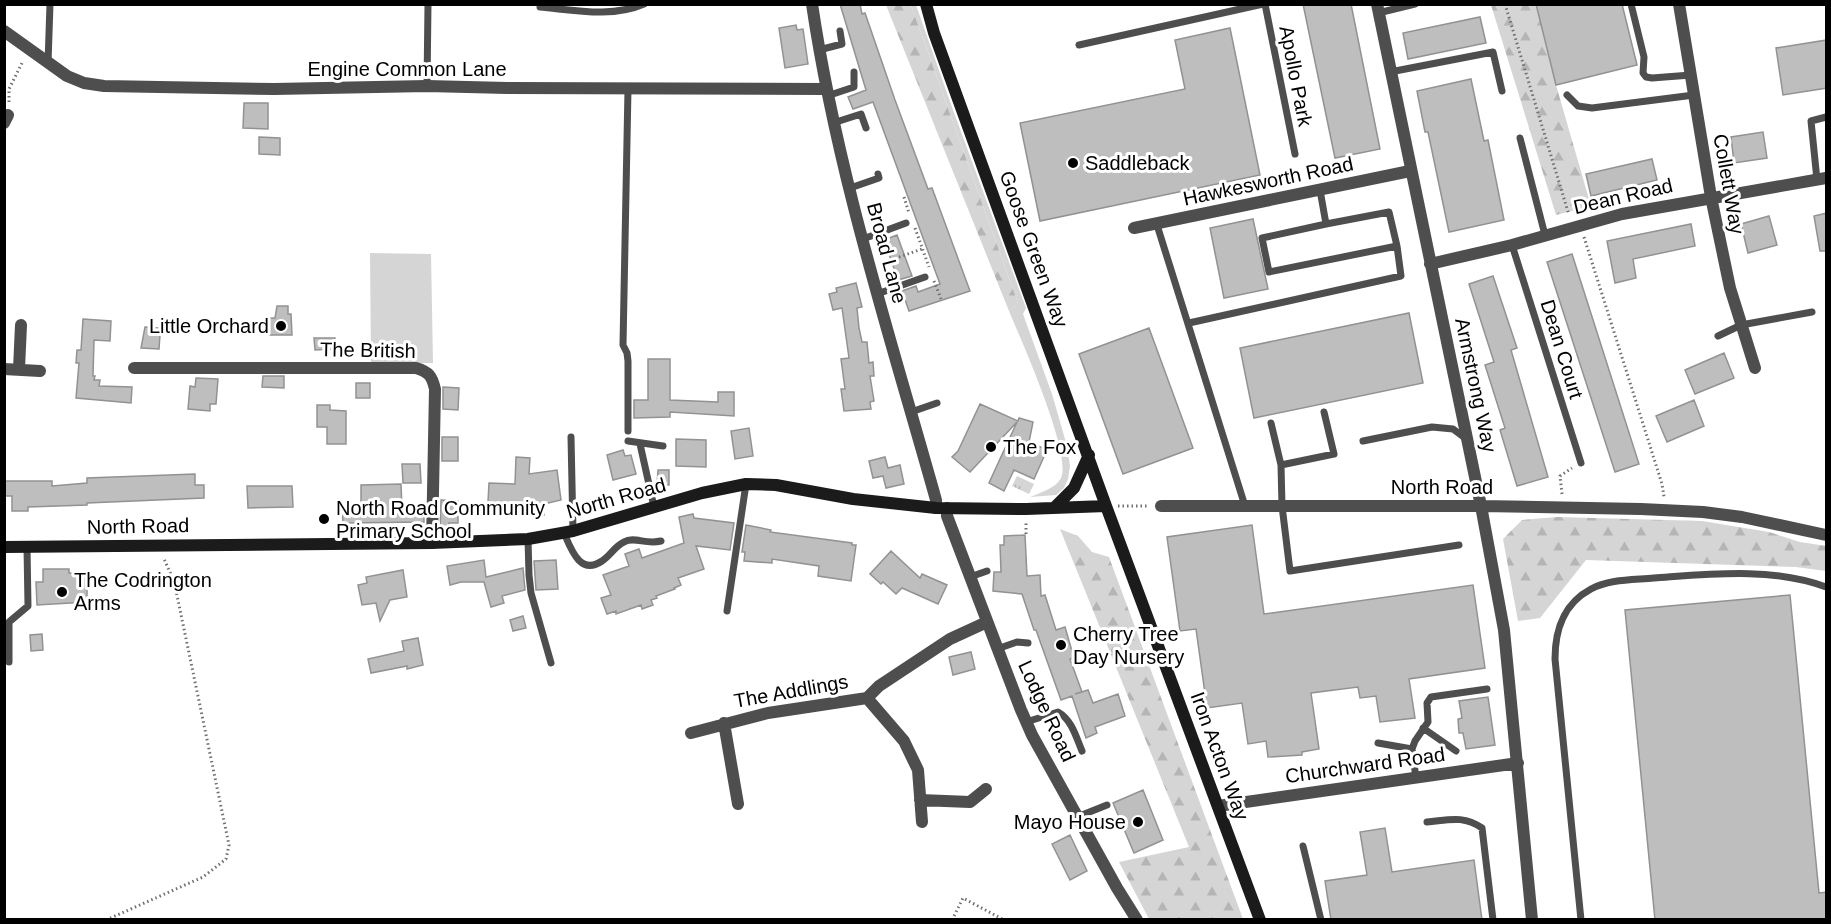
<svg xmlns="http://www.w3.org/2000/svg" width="1831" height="924" font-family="Helvetica,sans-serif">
	<defs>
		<pattern id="forest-firs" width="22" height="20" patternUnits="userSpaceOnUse" patternTransform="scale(1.5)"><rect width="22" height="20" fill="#d5d5d5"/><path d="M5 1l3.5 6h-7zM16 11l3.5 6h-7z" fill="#b5b5b5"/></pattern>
		<pattern id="park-tufts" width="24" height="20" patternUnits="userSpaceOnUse" patternTransform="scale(1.5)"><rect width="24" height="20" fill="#d5d5d5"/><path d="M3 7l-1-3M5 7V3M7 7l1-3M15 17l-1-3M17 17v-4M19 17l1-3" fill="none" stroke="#b5b5b5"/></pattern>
	</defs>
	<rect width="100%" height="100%" fill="#fff"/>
	<path fill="#d5d5d5" d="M911,5h5l37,105 73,198 -3,6 29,80 15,52 3,20 -2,13 -4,9 -8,7 -26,2c10,-4 26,-9 31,-19 11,-25 -40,-138 -52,-167l9,-8z
		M370,253l61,1 2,109h-62z"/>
	<path fill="url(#forest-firs)" d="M886,5h25l107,298 -9,8z
		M1491,5h45l20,80 35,121 -35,9z
		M1557,517l145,4 67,11 31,10 26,4v25l-30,-4 -210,-7 -46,58 -22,3 -15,-82 19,-19z
		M1060,529l18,7 14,16 17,5 134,362h-94l-30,-57 70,-15z"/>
	<path fill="url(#park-tufts)" d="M1017,476l17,8 -5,10 -17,-8z"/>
	<path fill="#bebebe" stroke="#929292" stroke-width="1.5" d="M840,4h20l2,10 3,-1 30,87 33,89 4,-1 38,103 -61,20 -7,-20 14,-5 2,6 22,-8 -67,-182 -20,7 -5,-12 18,-7z
		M1303,4h48l29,145 -45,9z
		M1536,4h86l15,61 -81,20z
		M1480,17l6,26 -78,16 -5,-26z
		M796,25l1,5 6,-1 5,35 -23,4 -6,-40z
		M1230,28l30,147 -220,46 -20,-98 165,-34 -10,-49z
		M1827,40v48l-44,7 -7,-47z
		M1471,79l13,62 4,-1 16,80 -55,12 -21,-100h-3l-8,-41z
		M244,103h24v26l-25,-1z
		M1763,132l4,26 -33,5 -3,-26z
		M259,137l21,1v17l-21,-1z
		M1652,159l5,21 -66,16 -5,-22z
		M1827,213v38h-7l-6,-35z
		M1769,216l8,29 -29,8 -7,-29z
		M1253,219l15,70 -44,9 -14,-70z
		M1691,224l4,22 -62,13 3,19 -21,5 -8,-42z
		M897,235l15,41 -14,4 -14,-40z
		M1572,254l67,210 -24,8 -68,-210z
		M1493,276l24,72 -6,2 37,127 -31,9 -17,-56 5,-2 -20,-63 9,-3 -25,-78z
		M856,283l6,24 -5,1 2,20 3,14h5l2,21 4,-1 1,14h-4l4,25 -4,1 1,7 -27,2 -3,-22h4l-4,-30 8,-1 -7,-50 -9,2 -4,-16 8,-2 -1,-4z
		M277,306h11v8h3l1,21h-25v-17h8z
		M1409,313l14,70 -169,35 -14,-70z
		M83,319l28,2 -1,20 -16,-1 -1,36h2l-1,4h6l-1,6 33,1 -1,16 -55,-5 3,-35h-3l1,-13h4z
		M145,327l13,1 -1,7h3l-1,14 -18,-1z
		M1149,328l44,120 -70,26 -44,-120z
		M314,338h21v11l-20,1z
		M1724,353l10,25 -39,16 -10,-24z
		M648,359h22v41l48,2v-10h16v24l-64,-4v5l-36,1v-18h14z
		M263,376h21v12l-22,-1z
		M196,378l22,1 -2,25h-6v7l-22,-2 2,-23 5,1z
		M356,383h14v15h-14z
		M443,387l16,1 -1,22 -15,-1z
		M1694,400l10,26 -37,16 -11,-26z
		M980,404l38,17 1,-3 14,4 -4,20 18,8 -13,29 -20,-9 -10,21 -15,-8 28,-61 -47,50 -18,-15 6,-6z
		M317,405h13v5l16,1v33h-19v-17h-10z
		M749,428l4,28 -18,3 -4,-28z
		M442,437h16v24h-16z
		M676,439l30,1v27l-30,-1z
		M623,450l2,6 6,-1 5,19 -23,6 -6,-25z
		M516,457l14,1 -1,16 28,-4 4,30 -17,4v11h-15v-4l-35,-1v-8h-6l1,-19 26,1z
		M885,457l3,11 12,-3 4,19 -18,4 -3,-12 -10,2 -4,-17z
		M402,464h18l1,19h-18z
		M658,470h11v15h-12z
		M195,474v11h9v13l-117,5v2l-59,2v4h-16v-15h-8v-15h48v5l35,-3v-5z
		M401,484l1,24h22v14l-81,1 -1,-15h19v-23z
		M247,486h45l1,21 -45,1z
		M441,500l17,1v22h-9v10l-9,-1z
		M693,514l1,4 40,5 -4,27 -34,-4 8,23 -26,9 3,7 -7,3 1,1 -19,7 1,2 -6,2 2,5 -11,4 -1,-4 -25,9v-3l-9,3 -6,-16 10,-3 -8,-20 26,-9 -4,-12 14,-5 3,9 42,-15 -5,-26z
		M746,525l25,5 -1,2 82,11v2h4l-5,36 -33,-5 1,-10 -47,-7v4l-28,-2 1,-9h-3z
		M1252,525l12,89 209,-29 12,83 -76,11 6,39 -35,4 -4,-26 -16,2 -2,-11 -47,6 8,56 -17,3v3l-34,2 -2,-16 -18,3 -6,-41 -35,5 -11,-79 -16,2 -13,-94z
		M1025,535l2,41 13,-1 1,21 4,-1 11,35 9,-3 9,31 -4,1 12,33 -7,2 13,-4 5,13 25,-9 7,22 -30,11 2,6 -11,5 -14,-42 -11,4 -25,-70h-2l-12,-36 -29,-3 1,-19h7l-1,-27h4v-9z
		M891,551l29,27 2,-4 25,11 -9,19 -36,-16 -6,6 -13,-12 -2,2 -11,-10z
		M484,560l2,17 37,-9 2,22 -23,6 2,7 -13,4 -7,-25h-23l-11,3 -3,-19z
		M556,560l2,29 -22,1 -2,-29z
		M43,569h26v4h18v29l-50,3 -1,-23h7z
		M403,570l4,27 -17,3 -10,21 -4,-18 -14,2 -4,-20 9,-2 -1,-6z
		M1790,595l29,298 8,-1v28h-172l-30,-310z
		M523,616l3,12 -13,3 -3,-11z
		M42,634l1,16 -12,1 -1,-16z
		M418,638l5,27 -16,4v-3l-36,7 -3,-14 36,-8 -2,-10z
		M971,652l4,17 -22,6 -4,-18z
		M1488,697l7,48 -29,4 -3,-16h-4l-1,-14 4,-1 -3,-17z
		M1143,790l20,50 -29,13 -21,-50z
		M1385,828l7,44 82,-12 8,60h-151l-6,-39 42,-6 -7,-43z
		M1070,835l17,36 -17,9 -18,-36z"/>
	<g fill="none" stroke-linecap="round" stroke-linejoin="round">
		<path stroke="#707070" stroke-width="3" stroke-dasharray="1.5 3" stroke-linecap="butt" d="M1505,4l64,211
			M9,102v-13l14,-28
			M904,197l5,16
			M915,228l14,39
			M1584,237l78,247 2,13
			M882,263l40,-14
			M934,281l7,18
			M1562,494l-2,-18 12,-8
			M1118,506h30
			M1026,534v-11
			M106,920l97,-43 23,-18 3,-14 -55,-264 -10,-22
			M952,920l11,-22 41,22"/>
		<path stroke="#4e4e4e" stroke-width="7" d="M1265,4l30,150
			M1631,4l13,53 -1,16 3,4 6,1 39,-3
			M540,7c34,3 72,11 104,-3
			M1378,13l37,-9
			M1079,45l184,-41
			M819,50l23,-6 -2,-13
			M48,63l2,-59
			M1390,72l103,-20 9,39
			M427,86l1,-82
			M1567,95l11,11 14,2 102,-13
			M827,96l27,-9v-15
			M833,123l28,-9 5,14
			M1520,138l25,97
			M1817,180l-6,-59 15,-4
			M850,188l29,-10 -1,-4
			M1320,190l6,34 -64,14 7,34 128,-26 -8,-34 -63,12
			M1157,225l88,281
			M863,239l43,-16
			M1512,245l69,218
			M877,294l48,-17
			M1189,323l212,-47 -4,-30
			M1718,336l23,-11 71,-13
			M911,412l26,-9
			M1271,423l10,42 1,41 8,65 169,-26
			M628,431v-70l-1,-8 -4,-8 5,-256
			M571,437l2,94
			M628,441l35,5
			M1363,441l69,-14 21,2 12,9
			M640,444l14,63
			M1281,465l53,-11 -10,-42
			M564,533c7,16 16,43 38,28 8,-5 13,-15 22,-19 10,-6 22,3 37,-1
			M528,539l1,36 2,18 20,70
			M970,577l17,-6
			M727,611l19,-127
			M997,649l20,-7 11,1
			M9,662v-40l19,-16 -1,-59
			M1026,722l32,-10c14,8 18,25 24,39
			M1423,728l33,23
			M1378,743l34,6
			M1416,778l-4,-29 3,-8 13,-19 -1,-19 4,-6 56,-8
			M1077,817l30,-12
			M1427,822c22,-2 36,-7 55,6l11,92
			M1303,846l18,74
			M1581,920l-26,-261c0,-29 8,-55 36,-70 18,-10 42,-9 63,-11 57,-4 117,-11 172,9"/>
		<path stroke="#4e4e4e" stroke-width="12" d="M812,4c25,169 78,332 124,496v8
			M1377,4l104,502 23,124 28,290
			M1679,4l32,193 19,91 25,80
			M4,31l63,45 17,7 20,3 170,3 153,-3 80,2 318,1
			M4,123l4,-8
			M1134,228l276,-57
			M1430,264l82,-19 110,-31 204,-36
			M134,368h282c13,4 16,8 19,21l-3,154
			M4,369l36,2
			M19,369l2,-44
			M1161,506h320l160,3 62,3 39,5 84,18
			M947,508v8l74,194 11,25 85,153 20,32
			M867,698l37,43 14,29 4,52
			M724,723l14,81
			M691,733l77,-20 99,-15 12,-12 71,-47 37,-17
			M920,800l50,2 16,-13
			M1218,806l300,-43"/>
		<path stroke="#1b1b1b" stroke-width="12" d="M926,4l8,29 172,473 154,414
			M1054,508l20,-20 15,-33
			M4,547l428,-4 96,-4 45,-8 129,-38 44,-9 30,1 77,14 83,9 90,1 80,-3"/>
	</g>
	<g fill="#000" stroke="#fff" stroke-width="2">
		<circle cx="1073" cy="163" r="6"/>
		<circle cx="281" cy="326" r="6"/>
		<circle cx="991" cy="447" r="6"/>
		<circle cx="324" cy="519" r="6"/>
		<circle cx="62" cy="592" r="6"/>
		<circle cx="1061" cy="645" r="6"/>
		<circle cx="1138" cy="822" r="6"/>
	</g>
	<g text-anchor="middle" stroke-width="6" stroke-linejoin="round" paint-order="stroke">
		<g font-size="20" fill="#000" stroke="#fff">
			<text x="407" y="76">Engine Common Lane</text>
			<text transform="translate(1296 76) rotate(79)" y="7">Apollo Park</text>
			<text transform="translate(1268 181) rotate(-12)" y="7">Hawkesworth Road</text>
			<text transform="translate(1729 184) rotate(80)" y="7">Collett Way</text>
			<text transform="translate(1623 196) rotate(-13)" y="7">Dean Road</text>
			<text transform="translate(1034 249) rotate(70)" y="7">Goose Green Way</text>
			<text transform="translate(887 253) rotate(75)" y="7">Broad Lane</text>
			<text transform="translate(1562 349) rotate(73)" y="7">Dean Court</text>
			<text transform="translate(368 350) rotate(1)" y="7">The British</text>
			<text transform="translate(1476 385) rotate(78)" y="7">Armstrong Way</text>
			<text x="1442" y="494">North Road</text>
			<text transform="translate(616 498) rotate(-16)" y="7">North Road</text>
			<text transform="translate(138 526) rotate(-1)" y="7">North Road</text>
			<text transform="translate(791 691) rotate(-10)" y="7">The Addlings</text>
			<text transform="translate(1047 711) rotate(65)" y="7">Lodge Road</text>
			<text transform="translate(1220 756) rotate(70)" y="7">Iron Acton Way</text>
			<text transform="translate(1365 765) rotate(-8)" y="7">Churchward Road</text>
		</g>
		<g font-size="20" fill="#000" stroke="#fff" text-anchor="start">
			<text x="1085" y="170">Saddleback</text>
			<text x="269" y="333" text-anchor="end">Little Orchard</text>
			<text x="1003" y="454">The Fox</text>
			<text x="336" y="515">North Road Community<tspan x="336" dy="23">Primary School</tspan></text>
			<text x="74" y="587">The Codrington<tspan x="74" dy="23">Arms</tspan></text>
			<text x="1073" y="641">Cherry Tree<tspan x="1073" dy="23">Day Nursery</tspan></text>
			<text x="1126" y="829" text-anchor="end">Mayo House</text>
		</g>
	</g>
	<rect width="1831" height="924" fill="none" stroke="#000000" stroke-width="12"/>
</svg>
